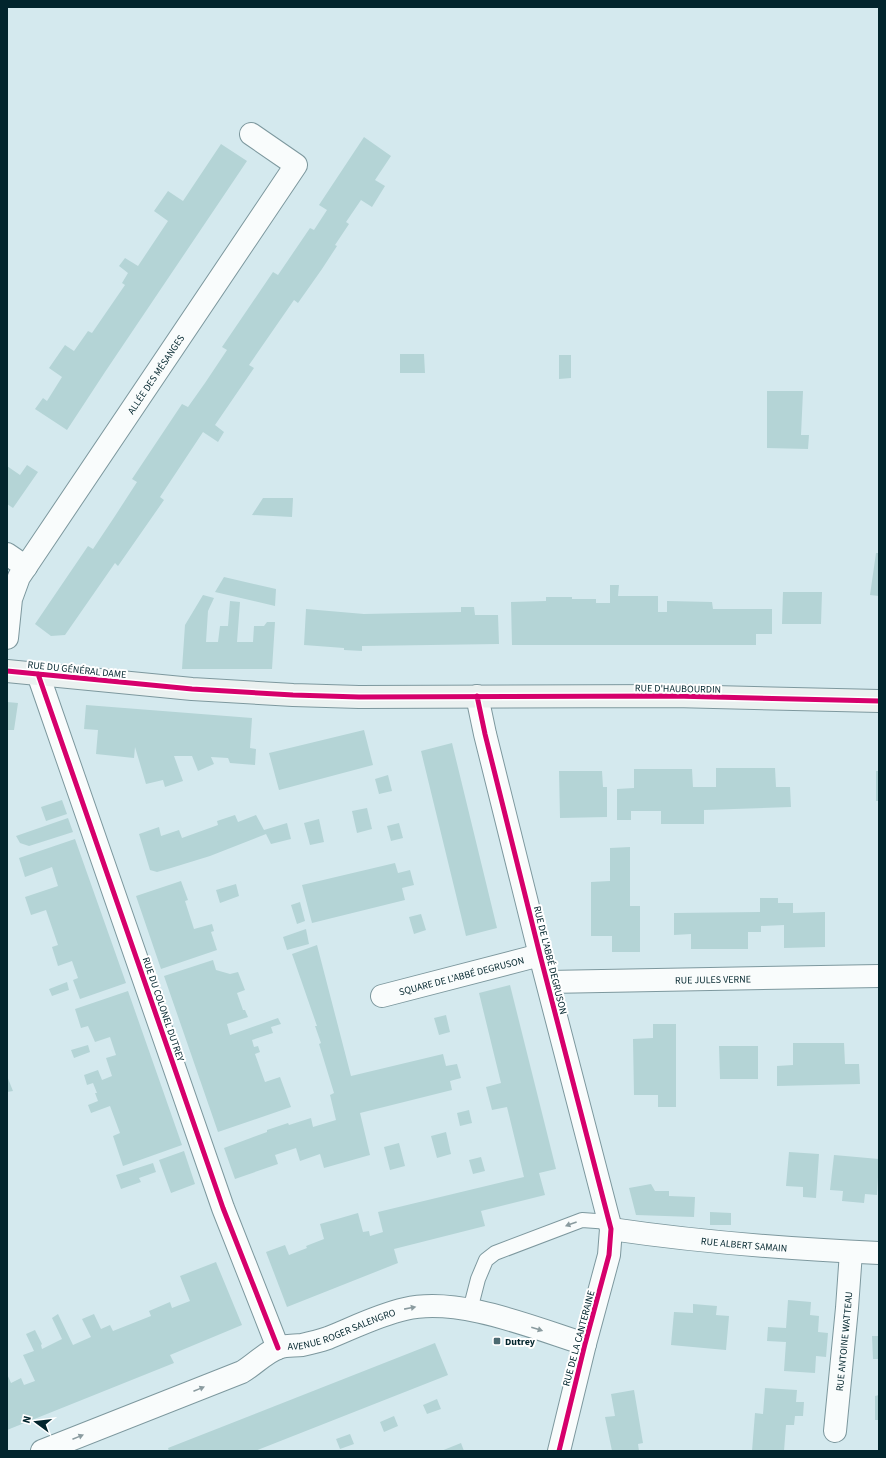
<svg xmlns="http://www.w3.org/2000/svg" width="886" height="1458" font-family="'Source Sans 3',sans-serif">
	<rect width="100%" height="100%" fill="#d4e9ee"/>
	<path fill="#b4d4d6" d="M364,137l27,19 -16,24 10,6 -13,21 -11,-7 -15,22 3,2 -14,21 2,1 -15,23 -24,34 -4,-3 -45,65 5,3 -39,57 9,7 -6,10 -15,-10 -43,65 4,3 -46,66 -3,-3 -50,72 -14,1 -16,-12 53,-78 5,3 22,-33 22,-34 -5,-3 50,-75 6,3 17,-24 22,-33 -5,-3 51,-75 5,3 32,-47 4,2 13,-20 -8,-5z
		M221,144l26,17 -142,211 -38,58 -32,-21 8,-11 4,3 15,-24 -13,-9 16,-23 9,6 14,-20 4,2 33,-48 -3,-2 6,-10 -9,-7 6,-8 13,8 30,-45 -14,-10 14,-20 15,10z
		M400,354h24l1,19h-25z
		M559,355h12v23l-12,1z
		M767,391h36l-2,44h8l-1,14 -41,-1z
		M27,465l11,7 -25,36 -6,-4v-38l13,9z
		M263,498h30l-1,19 -40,-2z
		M876,553h3v43l-9,-1z
		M224,577l52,12 -1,17 -60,-14z
		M610,585h9l-1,11h40v16h9v-11l45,1 1,7h59v25h-16v11h-244l-1,-43 35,-1v-4h26v2h24v4h14z
		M783,592h39l-1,32h-39z
		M203,595l11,3 -6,13 -2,31h12l2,-16h8l2,-25 10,1 -3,40h16l1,-16h10l3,-4h8l-3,47h-90l3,-44z
		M461,607h13l1,8h23l1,29 -137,2v5l-18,-1v-2l-40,-3 2,-36 58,5 97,-2z
		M7,702l11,1 -4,27h-7z
		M86,705l166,13 -2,30 6,1 -1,16 -25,-2 -2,-5 -17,-1 3,7 -16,7 -6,-15h-18l9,25 -18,6 -2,-7 -17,4 -11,-37 -1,11 -38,-4 2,-24 -14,-1z
		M364,730l9,35 -94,25 -10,-37z
		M452,743l45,185 -31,8 -45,-185z
		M716,768h59l1,19h14l1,20 -87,3v14h-43v-13h-30v9h-14v-31l17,-1v-19h58l1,18h23z
		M559,771h43l1,16h4v30l-47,1z
		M876,771h3v30h-3z
		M388,775l4,16 -13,3 -4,-15z
		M62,800l5,14 -21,7 -5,-14z
		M367,808l5,21 -15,4 -5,-22z
		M235,815l3,7 18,-7 8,15 23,-7 4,16 -20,5 -5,-10 -56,22 -39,12 -14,4 -7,-2 -11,-36 20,-7 2,9 18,-6 3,8 36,-13 -1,-4z
		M68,818l5,14 -44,14 -9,-3 -4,-7z
		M319,819l5,23 -14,3 -6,-22z
		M399,823l4,15 -12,3 -4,-15z
		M75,839l51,144 -46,16 -7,-19 5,-2 -6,-17 -14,5 -6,-19 6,-2 -12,-35 -15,5 -6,-18 33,-11 -6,-19 -27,10 -6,-19z
		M630,847v59h10v46h-28v-16h-21v-54l19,-1v-33z
		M395,863l3,10 12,-3 4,15 -12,3 3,12 -93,23 -10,-38z
		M181,881l7,19 -3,1 9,28 18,-5 2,7 -3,1 6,18 -56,19 -25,-73z
		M236,884l3,12 -19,7 -4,-13z
		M760,898h18v5h15v10l32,-1v35l-41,1v-23l-23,1v6h-13v17h-57v-15l-17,1v-22l86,-1z
		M300,902l5,19 -8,3 -6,-19z
		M421,914l5,16 -12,4 -5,-17z
		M306,929l3,15 -22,6 -4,-13z
		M317,945l34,131 92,-22 3,12 11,-2 4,14 -11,3 2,9 -92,23 10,42 -46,13 -4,-14 -20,7 -4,-13 -21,7 3,9 -43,15 -11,-31 43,-16v-2l21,-7 1,2 22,-7 2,9 23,-7 -6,-25 4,-2 -15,-49 2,-1 -6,-17h2l-25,-72z
		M213,960l3,10 14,4 8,-2 7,18 -8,3 6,17h2l3,7 -21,7 3,11 48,-17 3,6 -10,3 2,6 -21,7 2,7 4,-1 2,6 -5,2 10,28 15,-5 11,30 -73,25 -54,-156z
		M67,982l2,8 -17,6 -3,-7z
		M510,985l46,184 -17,4 6,22 -64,16 4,15 -91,23 4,14 -111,44 -21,-55 19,-7 4,10 18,-7 -1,-2 18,-7 -4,-15 38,-11 5,19 6,-1 1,5 13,-4 -5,-20 146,-35 -17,-70 -15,3 -6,-23 15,-4 -22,-90z
		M128,991l54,154 -59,21 -10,-30 7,-3 -10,-27 -19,7 -3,-8 10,-4 -3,-8h2l-4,-10 -6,2 -3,-10 14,-5 4,10 10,-4 -6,-18 10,-3 -6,-18 -15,5 -7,-16 -7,2 -6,-19z
		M446,1015l4,17 -11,3 -5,-17z
		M653,1024h23v83h-18v-12h-24l-1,-56 20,-1z
		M793,1043h51l1,21h14l1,20 -83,2v-20l16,-1z
		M88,1045l2,7 -16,6 -3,-8z
		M719,1046h39v33h-38z
		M7,1076l6,15 -6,1z
		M469,1110l3,13 -12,3 -3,-13z
		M446,1132l5,22 -14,4 -6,-22z
		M399,1143l6,23 -15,4 -6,-23z
		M184,1151l11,33 -24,9 -12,-33z
		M789,1152l30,2 -3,44 -13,-1v-10l-17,-1z
		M834,1155l45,4 -2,36 -12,-1 -1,9 -22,-2 1,-10 -13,-1z
		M481,1157l4,14 -12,3 -4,-14z
		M153,1163l3,9 -17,6 2,4 -20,7 -5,-14z
		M651,1184l4,7h14v5l26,1 -1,20 -58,-2 -7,-27z
		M710,1212l21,1v12h-21z
		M216,1262l26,63 -72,30 4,8 -167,67v-56l4,9 10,-5 3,7 11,-4 -12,-26 11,-4 -8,-17 9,-4 7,14 -1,1 1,4 20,-10 -10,-21 6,-4 15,31 18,-8 -9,-18 12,-5 7,15 9,-4 3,6 38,-15 -2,-5 21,-9 2,6 18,-7 -10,-25z
		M788,1300l23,2 -1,13 9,1 -1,16 10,1 -2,24 -10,-1 -1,17 -31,-2 2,-29 -19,-1 1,-14 18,1z
		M693,1304l24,2 -1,9 13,1 -3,34 -55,-5 3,-33 19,1z
		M872,1336h7v23h-6z
		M435,1343l13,32 -193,76h-86l-1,-3z
		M765,1388l32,2 -1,12h8l-1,14h-8l-1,9h-8l-2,26h-32l3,-38 8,1z
		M634,1390l9,53 -5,1 1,7h-27l-7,-34 10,-1 -4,-22z
		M879,1395v25h-4v-24z
		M437,1399l4,10 -14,5 -4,-9z
		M394,1416l4,10 -14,6 -4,-10z
		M350,1434l4,10 -14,5 -4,-10z
		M461,1443l3,8h-23z"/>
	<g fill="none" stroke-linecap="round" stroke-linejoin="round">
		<defs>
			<path id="lane" d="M470,1310l8,-31 8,-19 9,-7 87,-33 28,2"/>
			<g id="street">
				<path d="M7,554l19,13"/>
				<path id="s1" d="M7,638l4,-39 8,-22 277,-412 -45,-31"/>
				<path d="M38,674l185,534 55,140"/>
				<path d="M477,696l8,38 55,221 71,274 -2,26 -24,89 -26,107"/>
				<path id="s2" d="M548,982l331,-6"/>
				<path id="s3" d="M382,996l158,-41"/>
				<path id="s4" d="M611,1229c88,13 178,20 268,24"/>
				<path id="s5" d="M835,1431l12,-123 4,-56"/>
				<path id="s6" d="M42,1451l200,-79c12,-7 24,-20 36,-24 7,-3 16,-2 24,-3 9,-2 17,-4 26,-7 25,-10 50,-23 77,-29 53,-13 129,19 180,35"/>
			</g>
			<path id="secondary" d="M7,671l185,18 101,6 66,2 315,-1 205,5"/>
		</defs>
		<use href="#lane" stroke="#7d989e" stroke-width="16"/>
		<use href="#street" stroke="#7d989e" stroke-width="24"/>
		<use href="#secondary" stroke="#7d989e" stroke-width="24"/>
		<use href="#lane" stroke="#f9fcfc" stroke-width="14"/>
		<use href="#street" stroke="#f9fcfc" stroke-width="22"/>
		<use href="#secondary" stroke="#eaf1f0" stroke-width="22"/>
		<defs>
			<path id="cycleway" d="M7,671l185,18 101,6 66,2 315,-1 205,5
				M38,674l185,534 55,140
				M477,696l8,38 55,221 71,274 -2,26 -24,89 -26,107"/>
		</defs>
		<use href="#cycleway" stroke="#fff" stroke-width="8"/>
		<use href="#cycleway" stroke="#d6006c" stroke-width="5"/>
	</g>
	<defs><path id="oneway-solid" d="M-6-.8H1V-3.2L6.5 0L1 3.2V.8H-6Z"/></defs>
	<g fill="#8a9b9f">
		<use href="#oneway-solid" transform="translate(571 1224) rotate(160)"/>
		<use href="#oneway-solid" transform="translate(410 1308) rotate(-11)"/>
		<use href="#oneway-solid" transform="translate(537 1329) rotate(17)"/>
		<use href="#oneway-solid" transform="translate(199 1389) rotate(-22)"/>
		<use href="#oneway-solid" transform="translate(78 1437) rotate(-22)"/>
	</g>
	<rect fill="#4c6a71" stroke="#fff" stroke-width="1.5" x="493" y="1337" width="8" height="8" rx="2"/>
	<g text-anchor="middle" stroke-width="4" stroke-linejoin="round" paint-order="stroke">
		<g font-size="10" fill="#02252d" stroke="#fff">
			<text dy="4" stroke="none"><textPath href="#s1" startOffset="307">ALLÉE DES MÉSANGES</textPath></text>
			<text transform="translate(77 669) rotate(6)" y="4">RUE DU GÉNÉRAL DAME</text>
			<text transform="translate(678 688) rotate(1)" y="4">RUE D'HAUBOURDIN</text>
			<text transform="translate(551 960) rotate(76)" y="4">RUE DE L'ABBÉ DEGRUSON</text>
			<text dy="4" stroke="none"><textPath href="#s3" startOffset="82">SQUARE DE L'ABBÉ DEGRUSON</textPath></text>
			<text dy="4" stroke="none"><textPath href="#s2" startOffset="165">RUE JULES VERNE</textPath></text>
			<text transform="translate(164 1009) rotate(71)" y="4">RUE DU COLONEL DUTREY</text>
			<text dy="4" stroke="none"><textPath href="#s4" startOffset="134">RUE ALBERT SAMAIN</textPath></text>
			<text dy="4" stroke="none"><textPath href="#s6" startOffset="325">AVENUE ROGER SALENGRO</textPath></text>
			<text transform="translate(578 1338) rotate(-75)" y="4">RUE DE LA CANTERAINE</text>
			<text dy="4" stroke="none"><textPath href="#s5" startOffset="90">RUE ANTOINE WATTEAU</textPath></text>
		</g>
		<g font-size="10" font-weight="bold" fill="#02252d" stroke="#fff" text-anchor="start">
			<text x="505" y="1345">Dutrey</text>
		</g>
	</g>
	<rect width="886" height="1458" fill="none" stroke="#02252d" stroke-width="16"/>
	<g transform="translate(36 1422) rotate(285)" stroke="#ffffff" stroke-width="3" paint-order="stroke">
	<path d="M0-3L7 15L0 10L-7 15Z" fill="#02252d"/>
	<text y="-6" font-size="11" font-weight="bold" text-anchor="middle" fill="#02252d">N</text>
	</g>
</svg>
